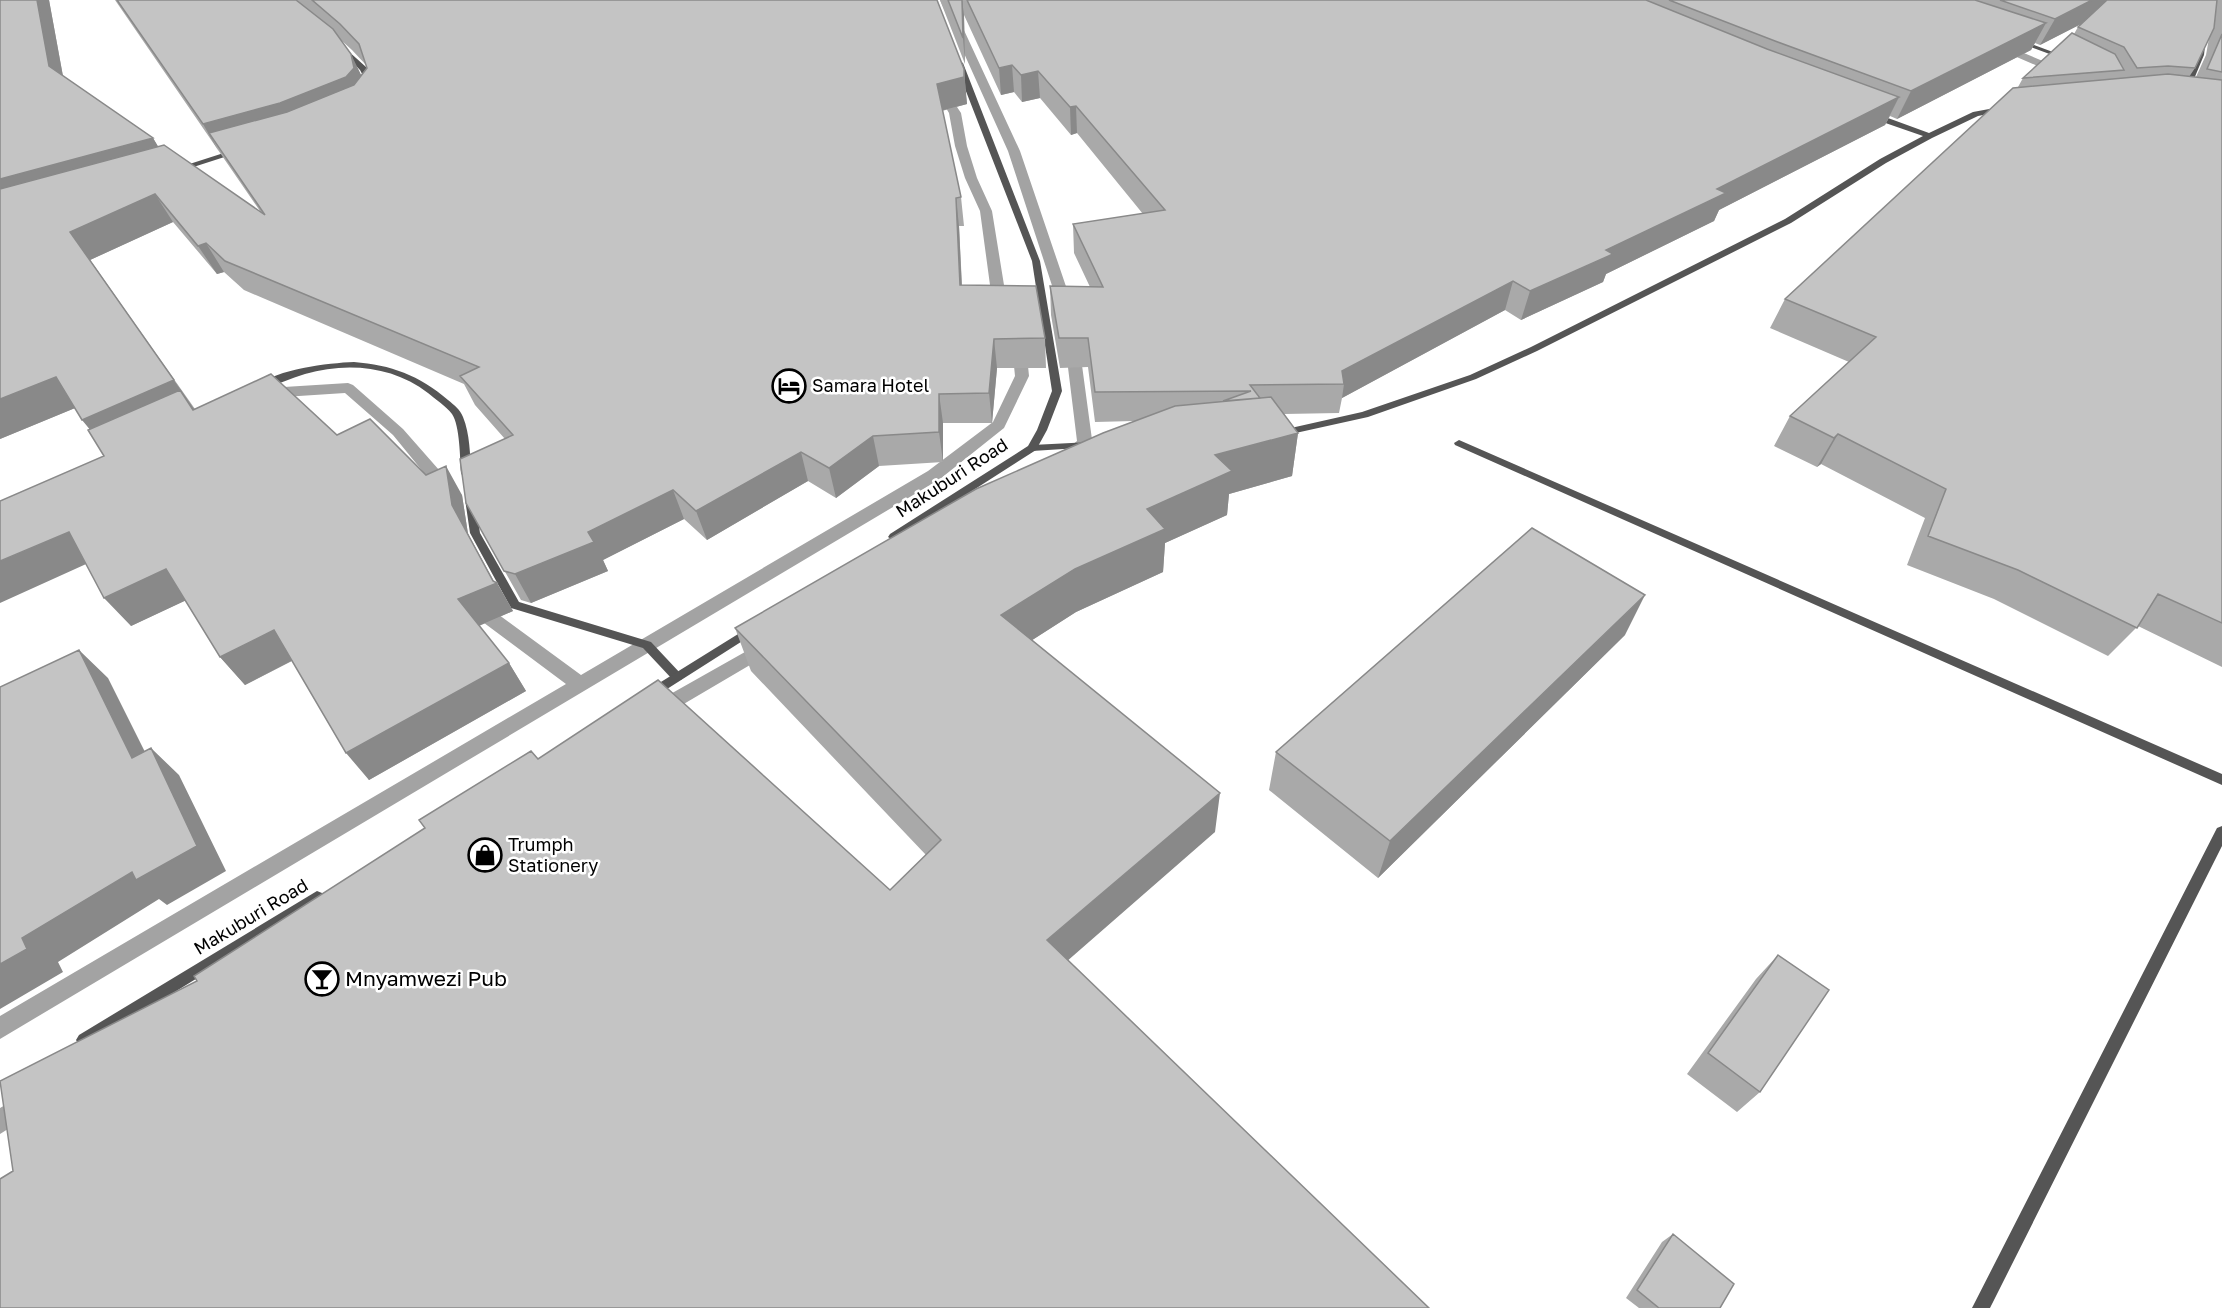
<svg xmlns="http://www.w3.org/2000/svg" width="2222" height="1308" font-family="'Golos Text',sans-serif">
	<rect width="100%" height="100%" fill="#fff"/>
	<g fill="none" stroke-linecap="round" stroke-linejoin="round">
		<path fill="#a3a3a3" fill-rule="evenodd" d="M940,0h10l70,151 54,159 -2,3h-10l-2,-3 -52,-159z
			M2000,43l64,27 1,2 -1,2h-8l-60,-26 -1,-2z
			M939,85l4,1 18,27 6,33 10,32 15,33 12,74 10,21 -2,3h-10l-12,-24 -10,-74 -15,-33 -10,-32 -6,-33 -15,-25z
			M1072,339l7,4 14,104 -3,4h-7l-13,7 -8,-5 15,-12 -12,-98z
			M1019,342l7,4 3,30 -25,52 -64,51 -940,560v-23l566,-332 -98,-73 -3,-5 3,-5 6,-1 6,1 101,74 347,-204 65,-49 22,-46 -3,-30z
			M348,383l5,2 50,44 51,58 2,4 -2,4h-12l-49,-60 -48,-42 -77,5 -7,-5 7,-5z
			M766,640l6,2 3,5 -3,5 -107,63 -7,2 -7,-2 -2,-5 2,-5z
			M24,1094l8,4 4,8 -4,8 -32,20v-26z"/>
		<path fill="#555" fill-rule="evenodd" d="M1459,440l763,334v11l-767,-340 -1,-2z
			M2222,826v20l-232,462h-18l245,-480z"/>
		<path fill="#555" fill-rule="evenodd" d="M2017,40h4l48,18 -6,1 -46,-17z
			M2202,44l3,2 -1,9 -15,36 -7,2 -1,-2 17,-36 1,-9z
			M342,49h4l20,18 10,18 -1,2h-6l-9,-17 -18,-19z
			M2000,107l4,2 -1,2 -25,5 -46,22 -46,25 -95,60 -254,128 -61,28 -108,38 -86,19 -5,-3 5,-3 80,-18 108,-37 61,-28 254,-128 95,-60 43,-23 -52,-18v-4h6l52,19 44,-21z
			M233,150l7,2 -59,19 -7,-2z
			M354,362c37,3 65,13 94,38 6,5 12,9 15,17 7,17 7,38 8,56l-1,2h-8l-1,-2c-1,-15 -1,-47 -9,-59 -6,-8 -17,-15 -24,-21 -35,-27 -81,-31 -123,-19 -14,4 -28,11 -43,15l-5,-3c20,-17 71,-23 97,-24z
			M1091,442l4,1 1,2 -1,2 -63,4 -5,-3 5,-3z
			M470,495l5,4 5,34 39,69 132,40 30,32 2,3 -2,3h-8l-30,-32 -132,-40 -41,-75 -5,-34z"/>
		<path fill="#555" fill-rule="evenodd" d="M959,61l4,2 77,198 22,130 -15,39 -11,20 -142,91 -6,-4 2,-3 138,-88 9,-16 15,-39 -20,-130 -77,-198z
			M751,626l6,4 -2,3 -99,63h-8l-2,-3 2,-3z
			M317,891l5,2 2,4 -2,4 -233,144 -5,2 -5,-2 -3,-5 3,-5z"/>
	</g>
	<path fill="#a9a9a9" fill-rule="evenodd" d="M0,0h49l14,76 90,62 5,9 102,64 -145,-211h822l27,69 2,27 1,8 -25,7 19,86 3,29h-5l3,59 83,53 1,30h-49l-5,55h-49v39l-64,4 -43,32 -28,-17 -101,59 -23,-21 -81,41 5,11 -77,32 -10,-3 -55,-97 39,-64 -30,-34 -11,-21 -220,-94 -20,-18 -7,2 -44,-52 -83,38 105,149 142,26 89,40 36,20 6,39 26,47 3,2 16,28 -34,15 30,37 17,28 -157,89 -77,-119 -47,24 -25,-28 -34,-57 -55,26 -27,-170 -14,-27 -15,-21 -75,31zM341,40l11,10 14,15 1,3 -6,7z
		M940,0h1282v667l-84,-41 -30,30 -114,-57 -87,-34 18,-47 -104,-54 -4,3 -43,-21 16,-30 59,-54 -79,-34 15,-29 233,-212 5,-9 51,-44 4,-7 4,-4 -42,22 -5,-2 -4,7 -134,69 -7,-3 -5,9 -166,85 -5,11 -108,53 -3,8 -82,38 -16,-10 -163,88 -3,15 -55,1 14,19 -6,43 -63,18 -2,21 -62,28 -2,29 -87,40 -44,28 183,192 -1202,339 184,-190 341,-222 352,131 36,-35 -175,-184 -16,-43 399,-207 -39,1 -7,-55 -28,1 -9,-53 -1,-29 40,1 -16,-34 -1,-29 70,-10 -66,-81 -6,2 -31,-37 -18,4 -8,-10 -13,3 -37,-80 1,49zM2209,38l-3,17 -10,22h-7l6,-9z
		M1625,635l-247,243 -109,-88 7,-38z
		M1778,955l-18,137 -23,20 -50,-38 69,-95z
		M1673,1234l47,74h-81l-13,-10 36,-56z"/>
	<path fill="#898989" d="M37,0h12l17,93 -17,-27z
		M962,0l2,15 1,49 -2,-26z
		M2092,0h18l-7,13 -63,32 15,-26z
		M2046,23l-15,27 -134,69 14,-28z
		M351,54l13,27 3,13 -158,39 10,19 -16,-28z
		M1012,65l2,27 -13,3 -2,-27z
		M964,69l3,35 -27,7 -3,-27z
		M1038,71l2,27 -18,4 -1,-27z
		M1899,97l-14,28 -166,85 -5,11 -108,53 -3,8 -82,38 9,-29 187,-102z
		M1076,106l1,27 -6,2 -1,-28z
		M153,138l17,28 -170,48v-35z
		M155,194l18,28 -83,38 111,159 -95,30 -24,-29 -12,-188z
		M956,198l3,28 4,88 -3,-29z
		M206,243l18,29 -7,2 -19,-28z
		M1513,281l-8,29 -163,88 2,-14 -2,-13z
		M994,339l3,29 -5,55 -3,-30z
		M56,377l24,29 -80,33v-40z
		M939,394l4,29v39l-4,-30z
		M1298,433l-6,43 -63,18 -2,21 -62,28 -2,29 -87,40 -70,45 -5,-42 146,-106 68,-54z
		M1838,434l-17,30 -4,3 17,-29z
		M873,436l6,30 -43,32 -7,-30z
		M801,452l7,29 -101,59 -11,-29z
		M446,466l16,29 6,39 27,50 2,-1 16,28 -37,16 -18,-28z
		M673,490l11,29 -81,41 5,11 -77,32 -16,-29 73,-42z
		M69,532l26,28 -95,43v-42z
		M166,569l25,29 -60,28 -27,-28z
		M1645,595l-20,40 -247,243 12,-37z
		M274,630l23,28 -52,27 -25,-28z
		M79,650l29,28 53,106 -29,-26z
		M509,663l17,28 -157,89 -23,-27z
		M151,748l28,27 47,96 -59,34 -8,-6 -101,63 5,10 -63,37v-45l22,-26z
		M1220,793l-5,39 -165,144 -3,-36z"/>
	<path fill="#c4c4c4" stroke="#898989" stroke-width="1.5" d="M0,0h37l12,66 104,72 -153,41z
		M117,0h179l37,29 18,25 3,14 -8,9 -66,26 -77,21z
		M312,0h625l27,69v8l-27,7 24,113 -5,1 4,87 76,1 9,52 -51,1 -5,54 -50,1v38l-66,4 -44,32 -28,-16 -105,59 -23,-21 -85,42 6,10 -79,32 -11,-3 -38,-68 -6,-44 53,-24 -53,-59 19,-9 -254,-106 -19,-18 -8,3 -43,-52 -85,38 104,148 -92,40 -26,-43 -56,22v-210l164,-44 101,70 -56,-82 78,-21 67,-27 13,-17 -8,-24 -19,-20z
		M948,0h14l1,38z
		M967,0h679l121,49 132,48 -182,92 9,4 -120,57 7,4 -83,37 -17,-10 -171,90 2,13 -94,1 10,13 -37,3 28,-10 -156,1 -7,-54h-29l-9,-52 53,1 -30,-63 92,-14 -89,-104 -6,1 -32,-36 -17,4 -9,-10 -13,3z
		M1669,0h306l71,23 -135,68 -136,-50z
		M2000,0h92l-37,19z
		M2107,0h110l-3,28 -19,40 -27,-2 -31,2 -13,-21 -46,-20z
		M2072,33l43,21 9,16 -101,8z
		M2222,34v38l-15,-3z
		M2168,74l54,6v543l-64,-29 -21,34 -119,-58 -90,-34 18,-47 -108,-55 -4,4 -44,-22 86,-79 -91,-38 228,-211z
		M271,374l66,61 33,-16 56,56 20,-9 6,39 41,76 4,2 -39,16 51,64 -163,90 -72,-123 -54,27 -54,-88 -62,29 -35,-66 -69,29v-60l104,-45 -16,-26 92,-40 13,20z
		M1271,397l27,36 -83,22 17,16 -85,38 18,20 -90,40 -74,46 219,178 -173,147 382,368h-1429v-129l13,-8 -13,-90 197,-100 -3,-5 231,-148 -6,-8 112,-69 7,8 120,-79 232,210 51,-50 -206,-212 241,-139 127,-56 72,-27z
		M1532,528l113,67 -255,246 -114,-89z
		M79,650l53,108 19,-10 46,98 -61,34 -4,-8 -110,66 5,11 -27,15v-277z
		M1778,955l51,35 -69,102 -52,-39z
		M1673,1234l61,50 -14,24h-61l-22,-18z"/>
	<defs>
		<symbol id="hotel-ring" viewBox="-11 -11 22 22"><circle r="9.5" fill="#fff" stroke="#000" stroke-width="1.5"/><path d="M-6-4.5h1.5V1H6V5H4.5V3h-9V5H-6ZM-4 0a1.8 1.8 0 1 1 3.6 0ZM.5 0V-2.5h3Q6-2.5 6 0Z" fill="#000"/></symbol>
		<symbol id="shop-ring" viewBox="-11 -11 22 22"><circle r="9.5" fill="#fff" stroke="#000" stroke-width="1.5"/><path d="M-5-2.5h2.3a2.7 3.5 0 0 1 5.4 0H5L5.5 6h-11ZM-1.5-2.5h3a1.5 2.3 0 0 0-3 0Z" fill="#000"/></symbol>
		<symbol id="bar-ring" viewBox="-11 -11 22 22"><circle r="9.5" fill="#fff" stroke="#000" stroke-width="1.5"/><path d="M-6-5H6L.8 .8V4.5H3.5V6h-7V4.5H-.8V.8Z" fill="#000"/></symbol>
	</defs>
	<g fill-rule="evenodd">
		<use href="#hotel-ring" x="770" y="367" width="38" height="38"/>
		<use href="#shop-ring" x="466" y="836" width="38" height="38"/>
		<use href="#bar-ring" x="303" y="960" width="38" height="38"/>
	</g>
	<g text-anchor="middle" stroke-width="5" stroke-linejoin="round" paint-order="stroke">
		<g font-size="18" fill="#000" stroke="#fff" text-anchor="start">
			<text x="812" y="392">Samara Hotel</text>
			<text x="508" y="851">Trumph<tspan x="508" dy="21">Stationery</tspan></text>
		</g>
		<g font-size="18" fill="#000" stroke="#fff">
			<text transform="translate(952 478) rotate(-33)" y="6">Makuburi Road</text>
			<text transform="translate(251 917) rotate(-31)" y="6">Makuburi Road</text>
		</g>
		<g font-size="21" fill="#000" stroke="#fff" text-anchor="start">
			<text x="345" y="986">Mnyamwezi Pub</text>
		</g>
	</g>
</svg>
